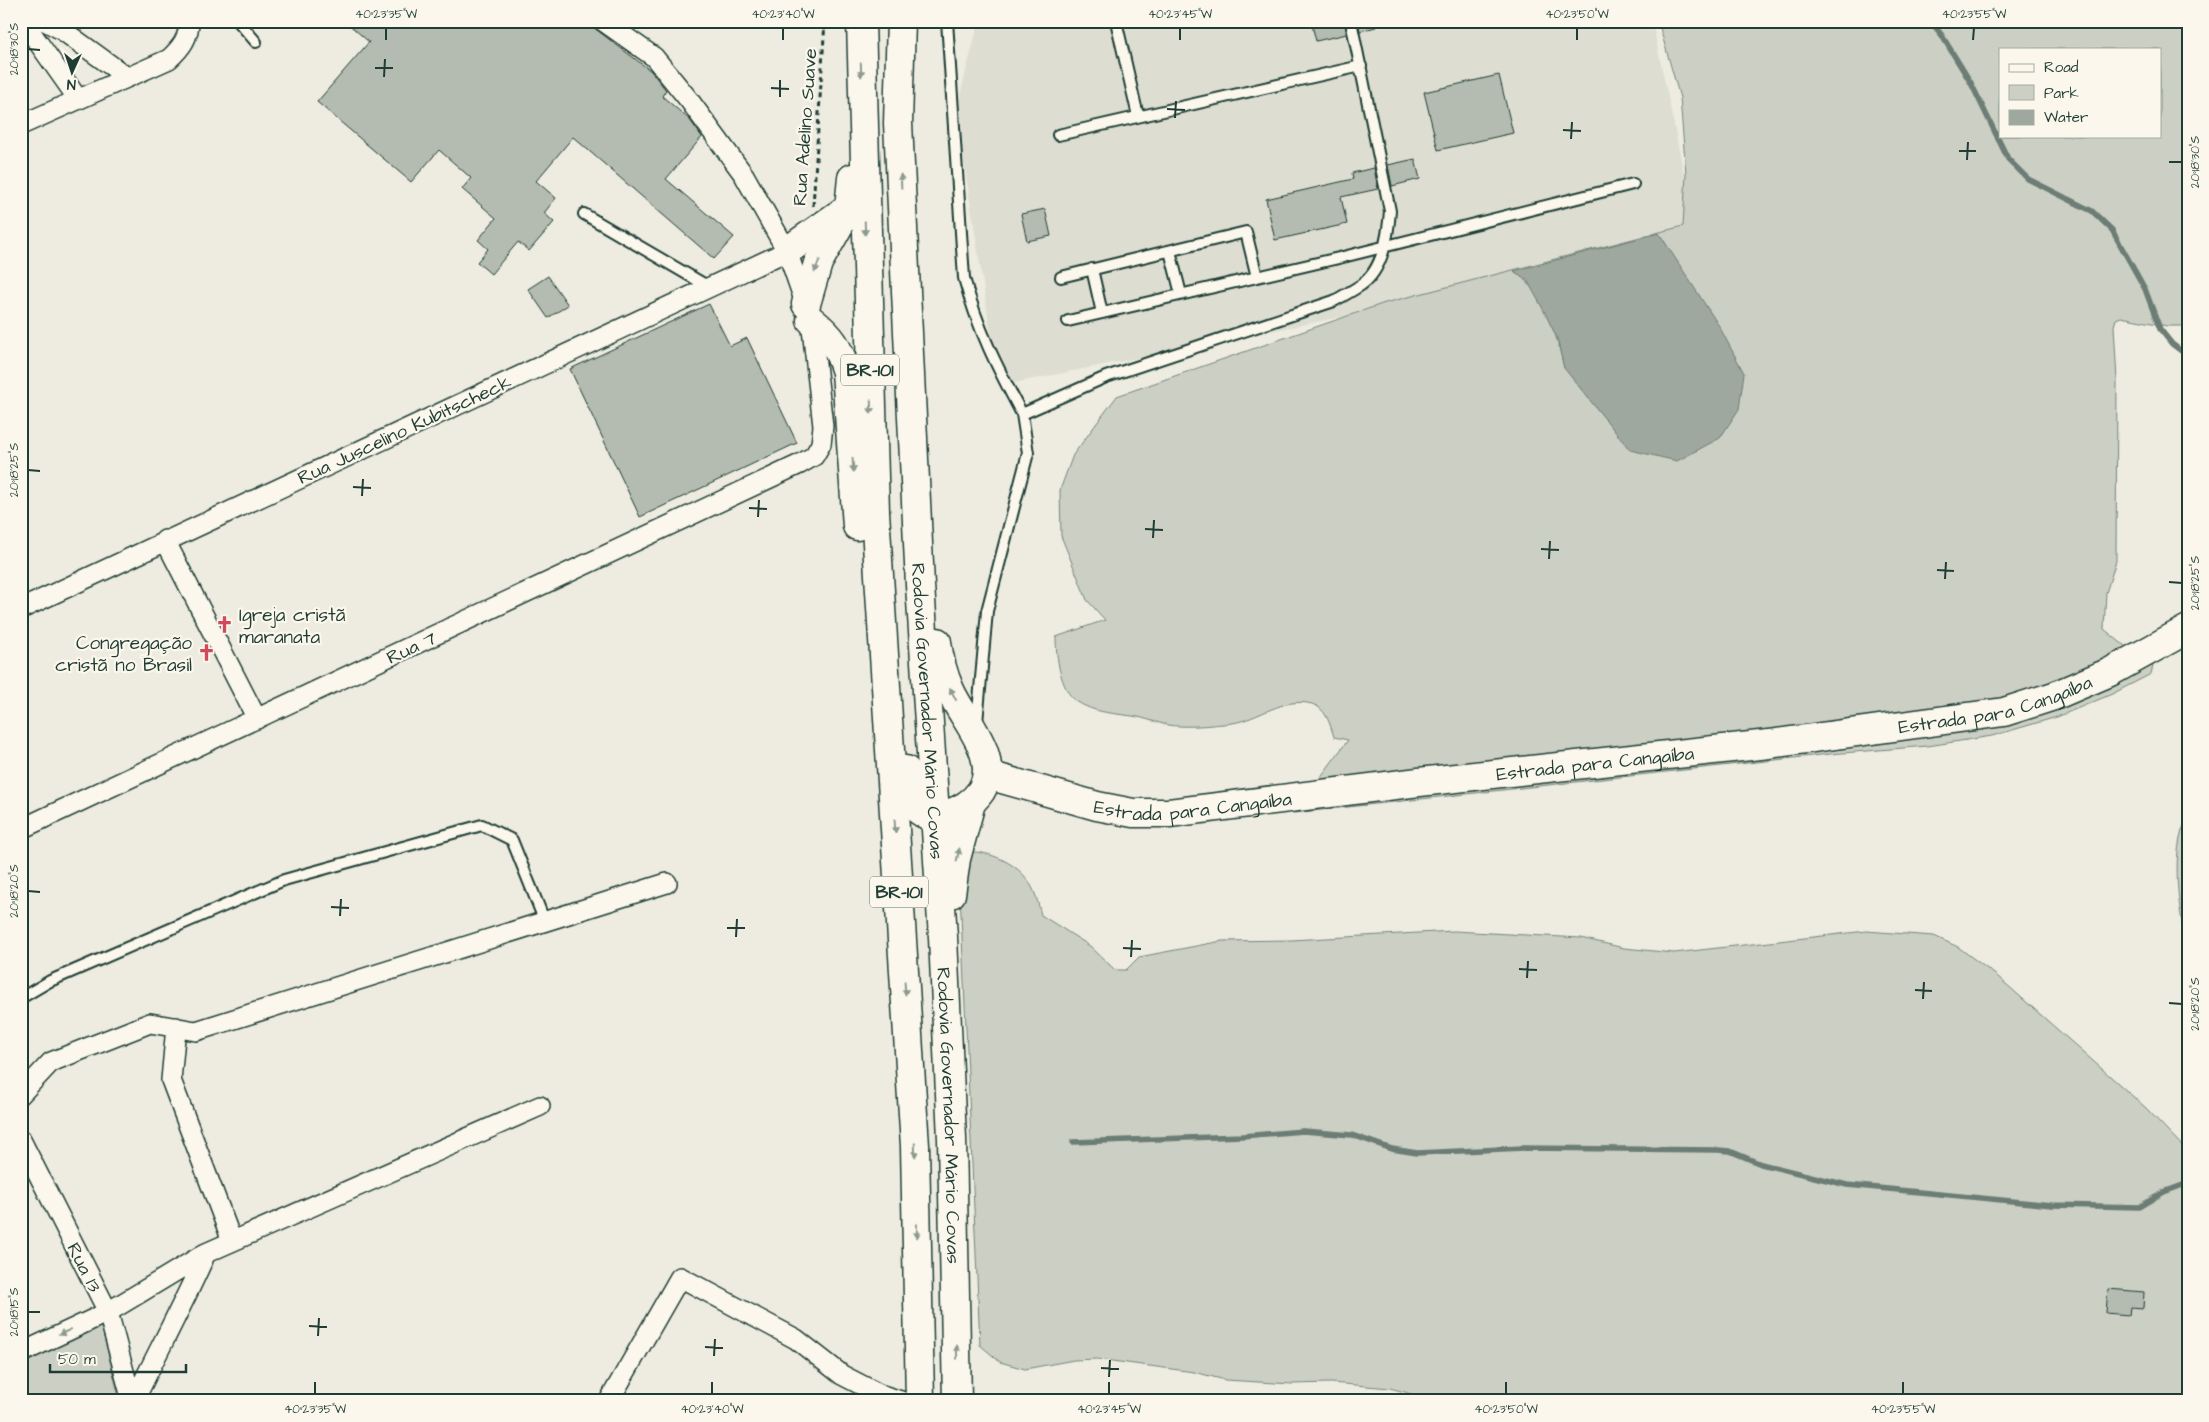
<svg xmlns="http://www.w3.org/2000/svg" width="2209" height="1422" font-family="'Architects Daughter',sans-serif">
	<rect width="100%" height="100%" fill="#eeece1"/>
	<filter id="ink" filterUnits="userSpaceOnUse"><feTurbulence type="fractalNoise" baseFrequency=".02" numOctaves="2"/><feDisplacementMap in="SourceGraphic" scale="10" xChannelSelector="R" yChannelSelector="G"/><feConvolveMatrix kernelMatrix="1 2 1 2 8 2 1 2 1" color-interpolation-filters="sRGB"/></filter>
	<g filter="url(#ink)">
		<path fill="#ddddd2" d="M979,21h673l47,224 -700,141 -43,-275z"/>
		<path fill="#cbcfc4" stroke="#75867c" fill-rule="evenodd" d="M1658,21h530v305h-21l-46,-9 -5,2 -2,7 3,54 -1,181 -10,32 -2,36 32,26 19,3 -4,16 -39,20 -55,23 -65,19 -64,10 -98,8 -536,59 54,-73 -14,-3c-4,-13 -8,-29 -22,-33 -29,-8 -54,16 -80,19 -17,2 -37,4 -53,3 -14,0 -28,-6 -41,-9 -22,-4 -43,-3 -62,-16 -16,-12 -20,-45 -20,-64l49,-17 -18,-20 -26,-64 -1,-46 13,-35 44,-59 268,-93 298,-77 3,-52 -6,-76zM2000,49h160v87h-160zM1514,271l225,138 -175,-41c-7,-33 -20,-77 -50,-97z
			M2188,817v136c-8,-37 -20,-102 0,-136z
			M970,852c19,-1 45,11 56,26 9,11 12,24 15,37l49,31 25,24h11l13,-13 83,-16 69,-1 163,-9 127,7 43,10 50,5 192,-22 68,5 24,11 39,29 149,132 42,44v249h-751l-47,-13 -59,-5 -39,1 -67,-4 -31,-8 -97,-13 -23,1 -49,9 -25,-7 -20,-17 -21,-476z
			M101,1325l19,76h-99v-40z"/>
		<path fill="#9fa89f" stroke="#6c7d74" d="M1659,233l60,93 25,47 -5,36 -19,29 -43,23 -47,-11 -66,-82 -7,-30 -14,-29 -16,-29 -13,-9z"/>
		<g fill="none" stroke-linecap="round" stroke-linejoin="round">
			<path stroke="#6c7d74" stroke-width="5.5" d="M1930,21l11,13 30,49 37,76 20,20 64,32 20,19 33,59 15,40 12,15 16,12
				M1073,1142l169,-6 61,-5 49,4 40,14 25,4 107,-5 194,2 12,1 31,13 86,21 205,20 87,2 25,-15 24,-9"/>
		</g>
		<path fill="#b4bbb0" stroke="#1f3d34" d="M345,21h240l66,50 15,19 -4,6 28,24 12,17 -36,42 68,58 -20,22 -141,-122 -37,44 20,17 -12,15 10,9 -25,29 -11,-9 -27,32 -14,-12 11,-13 -10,-9 18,-22 -34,-29 9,-11 -32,-28 -28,32 -94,-80 52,-60z
			M1311,21h33l3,13 -31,7z
			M1358,21h17l1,6 -16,4z
			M1499,75l14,58 -75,17 -14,-58z
			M1415,159l5,20 -28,7 -4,-21z
			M1374,168l4,21 -37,8 6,27 -72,16 -9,-41 87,-20 -1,-6z
			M1045,209l6,27 -24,5 -6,-27z
			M548,276l20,29 -20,13 -20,-29z
			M709,304l21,42 17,-8 50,105 -157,74 -70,-148z
			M2108,1289l36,3 -1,16 -13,-1 -1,8 -23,-2z"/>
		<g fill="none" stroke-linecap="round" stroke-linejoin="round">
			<defs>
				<path id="lane" d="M238,21l18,21
					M947,21l17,257c14,52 33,89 58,136
					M1116,21l22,95
					M1058,135l303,-69
					M584,214l125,73
					M1170,251l11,43
					M1092,269l10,44
					M1061,277l185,-45 11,45
					M1068,321l275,-64 290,-73
					M977,723l10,-112 41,-158 -6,-39 84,-37 228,-76c9,-5 18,-10 27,-16 22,-15 27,-49 29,-74l-39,-190
					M21,998l29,-17 234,-101 198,-55 30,15 33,82"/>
				<path id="street" d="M23,21l55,78
					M45,21l17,9 65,47
					M21,125l148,-66c12,-11 20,-21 20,-38
					M165,540l92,179
					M21,609l766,-358
					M21,829l779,-365 14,-8 7,-12 2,-18 -12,-106 -24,-69 -43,-76 -55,-75 -35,-43 -51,-36
					M176,1027l-5,53 61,161
					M21,1094l30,-32 99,-39 46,8 471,-148
					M21,1140l87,172 24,89
					M21,1353l87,-41 98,-59 334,-147
					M134,1401c24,-50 50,-98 72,-148
					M609,1401l71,-124 116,62 46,36 37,19 22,7"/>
				<g id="secondary">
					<path id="s1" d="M988,775l109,31 36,7h36l250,-31 350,-38 235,-32 50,-16 56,-24 78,-43"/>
				</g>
				<g id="highway">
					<path d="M861,21l14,491 40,634 5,255"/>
					<path id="s2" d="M901,21l-3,102 22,462 23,352 9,202 5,262"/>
					<path d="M787,251l54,-38"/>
					<path d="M806,304l12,-41 31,-55 3,-30"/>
					<path d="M811,320c21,17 27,26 35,52l11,154"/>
					<path d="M906,770l4,32c11,12 20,18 37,12 14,-4 25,-10 34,-23 21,-34 -18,-71 -31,-101 -7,-16 -11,-31 -13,-48"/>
					<path d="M951,894l5,-35 15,-56"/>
				</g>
			</defs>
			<use href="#lane" stroke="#1f3d34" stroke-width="14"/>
			<use href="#street" stroke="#1f3d34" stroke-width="22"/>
			<use href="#secondary" stroke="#1f3d34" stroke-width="31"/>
			<use href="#highway" stroke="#1f3d34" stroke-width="31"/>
			<path stroke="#1f3d34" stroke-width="3" stroke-dasharray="5 4" stroke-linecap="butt" d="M813,206l12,-185"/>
			<use href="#lane" stroke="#fbf7ec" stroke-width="10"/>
			<use href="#street" stroke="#fbf7ec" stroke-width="19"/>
			<use href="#secondary" stroke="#fbf7ec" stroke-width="28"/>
			<use href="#highway" stroke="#fbf7ec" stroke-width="28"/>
		</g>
		<defs><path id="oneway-solid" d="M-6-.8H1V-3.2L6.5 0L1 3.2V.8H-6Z" transform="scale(1.25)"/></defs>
		<g fill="#8d9a90">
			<use href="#oneway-solid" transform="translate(861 70) rotate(89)"/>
			<use href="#oneway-solid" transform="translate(901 181) rotate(-93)"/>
			<use href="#oneway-solid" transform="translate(865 228) rotate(88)"/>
			<use href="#oneway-solid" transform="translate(817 266) rotate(112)"/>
			<use href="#oneway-solid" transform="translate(871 407) rotate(88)"/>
			<use href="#oneway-solid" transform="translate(853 465) rotate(86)"/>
			<use href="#oneway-solid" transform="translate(953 694) rotate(-117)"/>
			<use href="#oneway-solid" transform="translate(895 826) rotate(86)"/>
			<use href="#oneway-solid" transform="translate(958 855) rotate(-77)"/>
			<use href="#oneway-solid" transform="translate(905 988) rotate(86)"/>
			<use href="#oneway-solid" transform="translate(915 1150) rotate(88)"/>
			<use href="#oneway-solid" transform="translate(917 1231) rotate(89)"/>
			<use href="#oneway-solid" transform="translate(65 1332) rotate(155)"/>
			<use href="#oneway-solid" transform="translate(957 1352) rotate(-90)"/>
		</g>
	</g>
	<path fill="none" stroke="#1f3d34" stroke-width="2" d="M386,40v-12M783,40v-12M1180,40v-12M1577,40v-12M1973,40l1,-12M28,49l12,1M375,68h18M384,77l1,-18M771,88l18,1M780,97v-17M1167,109l18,1M1175,118l1,-17M1563,130l18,1M1571,139l1,-17M1959,151h17M1967,160l1,-18M2169,162h13M28,470l12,1M353,487l18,1M362,496l1,-17M749,508l18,1M758,517l1,-17M1145,529l18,1M1153,538l1,-18M1541,549l18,1M1549,559l1,-18M1937,570l17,1M1945,579l1,-17M2169,582l13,1M28,891l12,1M331,907l18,1M340,916l1,-17M727,928h18M736,937l1,-18M1123,948l18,1M1131,957l1,-17M1519,969l18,1M1527,978l1,-17M1915,990l17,1M1923,999l1,-17M2169,1003l13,1M28,1312h12M309,1326l18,1M318,1336l1,-18M705,1347l18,1M714,1356l1,-17M1101,1368l18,1M1109,1377l1,-17M315,1394v-12M712,1394v-12M1109,1394v-12M1506,1394v-12M1903,1394v-12"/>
	<defs>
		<symbol id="church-bare" viewBox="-9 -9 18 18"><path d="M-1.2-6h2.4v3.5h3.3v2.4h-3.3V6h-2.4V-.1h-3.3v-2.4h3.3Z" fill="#d1495b" stroke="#fbf7ec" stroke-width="2.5" paint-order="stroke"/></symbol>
	</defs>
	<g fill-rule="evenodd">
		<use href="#church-bare" x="212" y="612" width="25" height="25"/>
		<use href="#church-bare" x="194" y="640" width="25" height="25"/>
	</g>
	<g text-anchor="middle" stroke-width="4.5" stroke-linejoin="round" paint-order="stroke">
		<g fill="#fbf7ec" stroke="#61756b" stroke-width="1">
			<rect x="841" y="354.5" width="58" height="31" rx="4"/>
			<rect x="870" y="876.5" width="58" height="31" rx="4"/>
		</g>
		<g font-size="18" font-weight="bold" fill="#1f3d34">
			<text x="870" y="376">BR-101</text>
			<text x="899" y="898">BR-101</text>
		</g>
		<g font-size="19" fill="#1f3d34" stroke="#fbf7ec">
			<text transform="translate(804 127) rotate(-86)" y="7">Rua Adelino Suave</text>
			<text transform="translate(404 429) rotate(-25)" y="7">Rua Juscelino Kubitscheck</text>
			<text transform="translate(411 647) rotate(-25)" y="7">Rua 7</text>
			<text dy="7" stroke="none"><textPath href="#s1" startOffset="1020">Estrada para Cangaíba</textPath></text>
			<text dy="7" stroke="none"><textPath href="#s2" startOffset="691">Rodovia Governador Mário Covas</textPath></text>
			<text dy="7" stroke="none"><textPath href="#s1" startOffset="615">Estrada para Cangaíba</textPath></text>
			<text dy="7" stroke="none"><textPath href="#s1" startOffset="210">Estrada para Cangaíba</textPath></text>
			<text dy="7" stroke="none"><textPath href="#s2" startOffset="1096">Rodovia Governador Mário Covas</textPath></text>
			<text transform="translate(85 1267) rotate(63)" y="7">Rua 13</text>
		</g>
		<g font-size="19" fill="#1f3d34" stroke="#fbf7ec" text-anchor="start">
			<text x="239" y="621">Igreja cristã<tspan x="239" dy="22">maranata</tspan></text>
			<text x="192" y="649" text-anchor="end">Congregação<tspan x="192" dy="22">cristã no Brasil</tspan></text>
		</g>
	</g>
	<rect width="2209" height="1422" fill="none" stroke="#fbf7ec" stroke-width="55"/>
	<rect x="1999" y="48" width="162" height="90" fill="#fbf7ec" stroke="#a3ada2"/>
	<rect x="2009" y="64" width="25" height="8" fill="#fbf7ec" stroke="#a3ada2"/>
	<text x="2044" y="72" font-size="15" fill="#1f3d34">Road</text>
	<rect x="2009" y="85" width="25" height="15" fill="#cbcfc4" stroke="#a3ada2"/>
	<text x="2044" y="98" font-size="15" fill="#1f3d34">Park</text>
	<rect x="2009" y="110" width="25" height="15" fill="#9fa89f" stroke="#a3ada2"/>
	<text x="2044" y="122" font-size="15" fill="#1f3d34">Water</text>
	<g transform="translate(72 72) rotate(183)" stroke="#fbf7ec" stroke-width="4" paint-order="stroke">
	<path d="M0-4L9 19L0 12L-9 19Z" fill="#1f3d34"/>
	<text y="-8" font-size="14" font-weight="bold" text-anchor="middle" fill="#1f3d34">N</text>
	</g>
	<path d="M50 1364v8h136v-8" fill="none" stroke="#1f3d34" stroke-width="2.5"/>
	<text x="58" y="1364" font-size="15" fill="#1f3d34" stroke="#fbf7ec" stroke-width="4" paint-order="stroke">50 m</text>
	<rect x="28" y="28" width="2154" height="1366" fill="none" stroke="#1f3d34" stroke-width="2"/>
	<g font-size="12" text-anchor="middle" fill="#1f3d34">
		<text x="386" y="18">40°23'35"W</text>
		<text x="783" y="18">40°23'40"W</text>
		<text x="1180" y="18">40°23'45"W</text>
		<text x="1577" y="18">40°23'50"W</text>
		<text x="1974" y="18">40°23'55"W</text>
		<text transform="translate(14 49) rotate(-90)" y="4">20°18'30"S</text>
		<text transform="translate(2195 162) rotate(-90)" y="4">20°18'30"S</text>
		<text transform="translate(14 470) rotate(-90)" y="4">20°18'25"S</text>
		<text transform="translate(2195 583) rotate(-90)" y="4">20°18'25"S</text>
		<text transform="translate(14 891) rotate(-90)" y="4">20°18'20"S</text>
		<text transform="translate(2195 1004) rotate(-90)" y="4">20°18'20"S</text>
		<text transform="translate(14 1312) rotate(-90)" y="4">20°18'15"S</text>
		<text x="315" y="1413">40°23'35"W</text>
		<text x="712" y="1413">40°23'40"W</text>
		<text x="1109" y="1413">40°23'45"W</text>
		<text x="1506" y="1413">40°23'50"W</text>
		<text x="1903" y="1413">40°23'55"W</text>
	</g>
</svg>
